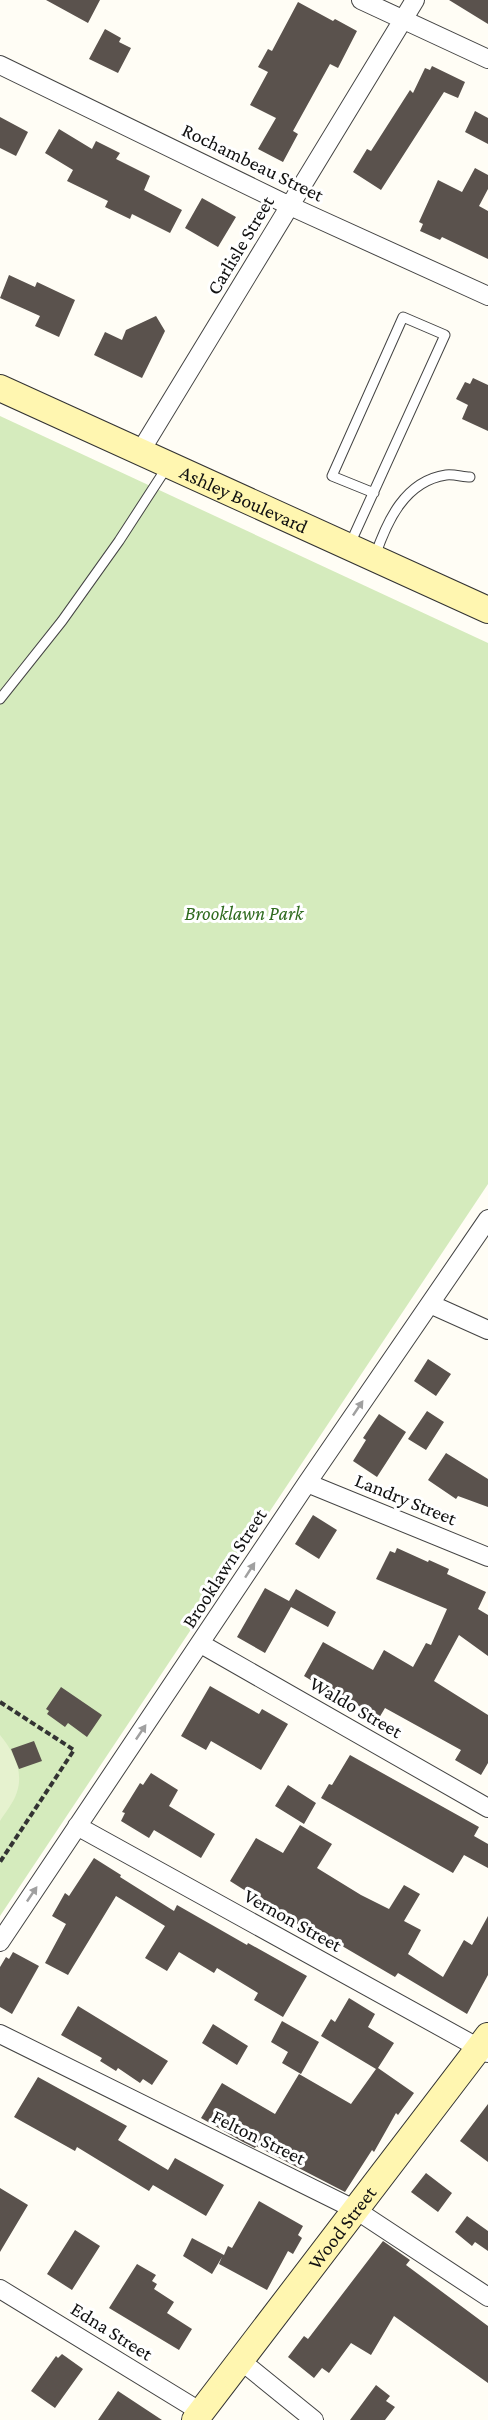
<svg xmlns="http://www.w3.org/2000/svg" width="488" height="2420" font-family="'Crimson Pro',serif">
	<rect width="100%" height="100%" fill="#fffdf5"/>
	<path fill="#d5ebbd" d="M0,416l488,227v541l-488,732z"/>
	<path fill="#e6f2cf" d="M0,1735c13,16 24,36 17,57 -3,10 -12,21 -17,29z"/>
	<path fill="#5a524d" d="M46,0h54l-12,23z
		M449,0h39v24z
		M298,2l35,19 2,-2 22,12 -19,37 -8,-4 -37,67 5,3 -15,28 -25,-13 18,-31 -26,-13 18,-33 -10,-5 10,-18 4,2z
		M105,29l16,9 -2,4 12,6 -13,25 -29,-14z
		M432,66l33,16 -7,16 -14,-6 -63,98 -28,-18 14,-23 4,2 39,-61 3,3 12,-25 5,2z
		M475,111l13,7v26l-23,-12z
		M0,117l28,15 -12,24 -16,-8z
		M59,129l33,20 4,-8 24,12 -4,6 34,17 -6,14 38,20 -12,23 -38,-19 -2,5 -25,-12 3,-6 -41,-20 6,-11 -28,-17z
		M475,168l13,7v14l-9,17 9,5v48l-46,-22 -2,3 -20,-9 3,-7 -4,-2 19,-42 24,12z
		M202,198l34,19 -18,30 -33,-19z
		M9,275l26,12 2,-5 38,18 -16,37 -24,-11 5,-10 -40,-18z
		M156,316l9,15 -23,47 -48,-23 11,-23 17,8 4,-10z
		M473,378l15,7v46l-26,-12 6,-14 -12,-6 9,-17 5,2z
		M428,1359l23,15 -15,22 -22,-15z
		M427,1411l17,11 -18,28 -18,-11z
		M379,1414l27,18 -29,45 -24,-16 13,-21 -3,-2z
		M446,1453l42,26v28l-30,-11 -2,3 -28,-19z
		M313,1515l24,15 -18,29 -24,-15z
		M397,1548l31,14 1,-2 20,9 -2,5 39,18 -8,17 10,6v41l-29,-21 -25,46 54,34v48l-7,12 -26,-15 6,-10 -76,-42 -6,10 -50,-30 -2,2 -23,-14 19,-34 50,28 11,-20 29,17 13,-24 5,2 16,-36 -71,-30 14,-28 5,2z
		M265,1588l24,13 7,-12 40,23 -8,15 -37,-20 -26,46 -28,-16z
		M210,1686l49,28 3,-5 26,15 -27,46 -50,-29 -5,9 -25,-14z
		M61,1687l41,28 -15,22 -19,-14 -3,4 -18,-13 2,-3 -3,-2z
		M34,1741l8,20 -23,8 -8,-20z
		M350,1755l129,72 -5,9 14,8v24l-24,-13 -11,18 -132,-75 8,-14 3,1z
		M151,1773l27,17 -9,16 46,28 -14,24 -47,-28 -5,8 -28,-17 4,-8 -3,-1 18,-29 3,2z
		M288,1785l28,18 -12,21 -29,-18z
		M300,1825l32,19 -15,24 44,27 28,14 15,-24 16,9 -16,27 17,9 -13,24 35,23 21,-37 8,5 16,-29v59l-21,39 -69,-41 -3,4 -70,-41 -2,4 -93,-59 26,-43 27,15z
		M94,1858l27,17 -1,2 54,34 3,-6 70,40 1,-2 59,33 -24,41 -29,-17 4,-7 -41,-25 -3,5 -35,-21 -12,19 -22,-13 20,-32 -49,-30 -48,79 -23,-12 21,-39 -14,-8 13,-23 4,3z
		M13,1952l26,14 -27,48 -12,-7v-40l6,-10 3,2z
		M349,1998l26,16 -7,13 26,16 -16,25 36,25 -16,22 -2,-2 -22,39 -2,-2 -27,42 -89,-46 -1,2 -12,-6 -42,-24 21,-35 53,31 24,-40 52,30 25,-35 -55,-33 10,-17 4,3z
		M78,2006l90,55 -16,24 -9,-6 -3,4 -22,-15 -2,3 -16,-10 2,-3 -41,-23z
		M282,2021l37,21 -18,32 -19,-11 6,-11 -17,-10z
		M213,2024l35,22 -11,19 -35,-22z
		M38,2077l89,49 -9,14 50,30 7,-12 49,27 -18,31 -53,-31 -4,6 -72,-44 -2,4 -61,-34z
		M488,2104v58l-28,-21z
		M426,2173l26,20 -14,19 -27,-20z
		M0,2188l28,17 -28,47z
		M259,2201l44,25 -5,9 4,3 -9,16 -5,-3 -21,39 -48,-26 3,-7 -10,17 -29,-18 9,-18 32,17 4,-9 4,2z
		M467,2216l21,15v20l-13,-9 -3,4 -17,-14z
		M75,2230l25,16 -28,44 -25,-16z
		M383,2241l27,19 -4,5 82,61v57l-94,-67 -23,39 -20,-12 -22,30 -7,-5 -8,10 -26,-21 16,-21 4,3z
		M137,2264l19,11 -4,6 5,3 -3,5 20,13 -7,11 25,16 -13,21 -70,-42z
		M62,2354l21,15 -28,39 -24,-17 25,-35 2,2z
		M376,2385l14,11 -4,5 9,6 -10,13h-35z
		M118,2391l44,29h-64z"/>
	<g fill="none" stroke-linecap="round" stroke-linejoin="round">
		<defs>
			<path id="lane" d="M350,544l95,-209 -42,-18 -71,159 42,17
				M375,556c12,-35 30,-75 71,-81 8,-1 17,2 24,2
				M0,699l62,-78 57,-80 48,-74"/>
			<path id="street" d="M361,0l127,59
				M0,65l290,141 198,90
				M140,452l275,-452
				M430,1304l58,26
				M307,1483l181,74
				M201,1644l287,164
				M77,1826l411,227
				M0,1942l307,-459 181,-264
				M0,2034l356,176 132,87
				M0,2289l201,123
				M240,2360l74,60"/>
			<g id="secondary">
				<path id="s1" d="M0,388l488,222"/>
				<path id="s2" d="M195,2420l293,-384"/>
			</g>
		</defs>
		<use href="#lane" stroke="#444" stroke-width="11"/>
		<use href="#street" stroke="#444" stroke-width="20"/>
		<use href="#secondary" stroke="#333" stroke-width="28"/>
		<path stroke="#333" stroke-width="4" stroke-dasharray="6 3" stroke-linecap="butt" d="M0,1702l74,48 -74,112"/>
		<use href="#lane" stroke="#fff" stroke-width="9"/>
		<use href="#street" stroke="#fff" stroke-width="18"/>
		<use href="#secondary" stroke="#fff6b0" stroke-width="26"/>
	</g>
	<defs><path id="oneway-solid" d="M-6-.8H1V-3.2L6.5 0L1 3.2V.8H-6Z" transform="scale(1.5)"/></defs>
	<g fill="#a0a0a0">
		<use href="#oneway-solid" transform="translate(358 1408) rotate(-56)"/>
		<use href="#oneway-solid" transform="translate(250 1570) rotate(-57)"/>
		<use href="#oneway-solid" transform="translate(141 1732) rotate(-56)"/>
		<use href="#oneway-solid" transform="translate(32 1894) rotate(-56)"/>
	</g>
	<g text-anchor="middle" stroke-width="6" stroke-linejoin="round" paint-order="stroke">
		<g font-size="20" fill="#111" stroke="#fff">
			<text transform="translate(253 162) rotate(26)" y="7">Rochambeau Street</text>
			<text transform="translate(240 245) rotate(-59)" y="7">Carlisle Street</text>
			<text dy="7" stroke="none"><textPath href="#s1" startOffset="268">Ashley Boulevard</textPath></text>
			<text transform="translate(406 1499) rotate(22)" y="7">Landry Street</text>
			<text transform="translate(224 1568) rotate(-57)" y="7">Brooklawn Street</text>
			<text transform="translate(356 1707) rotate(30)" y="7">Waldo Street</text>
			<text transform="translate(293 1920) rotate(29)" y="7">Vernon Street</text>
			<text transform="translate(259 2137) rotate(26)" y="7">Felton Street</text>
			<text dy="7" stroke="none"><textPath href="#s2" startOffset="242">Wood Street</textPath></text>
			<text transform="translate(112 2331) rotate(32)" y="7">Edna Street</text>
		</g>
		<g font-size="20" font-style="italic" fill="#2f6b1f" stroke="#fff">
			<text x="244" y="920">Brooklawn Park</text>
		</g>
	</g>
</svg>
